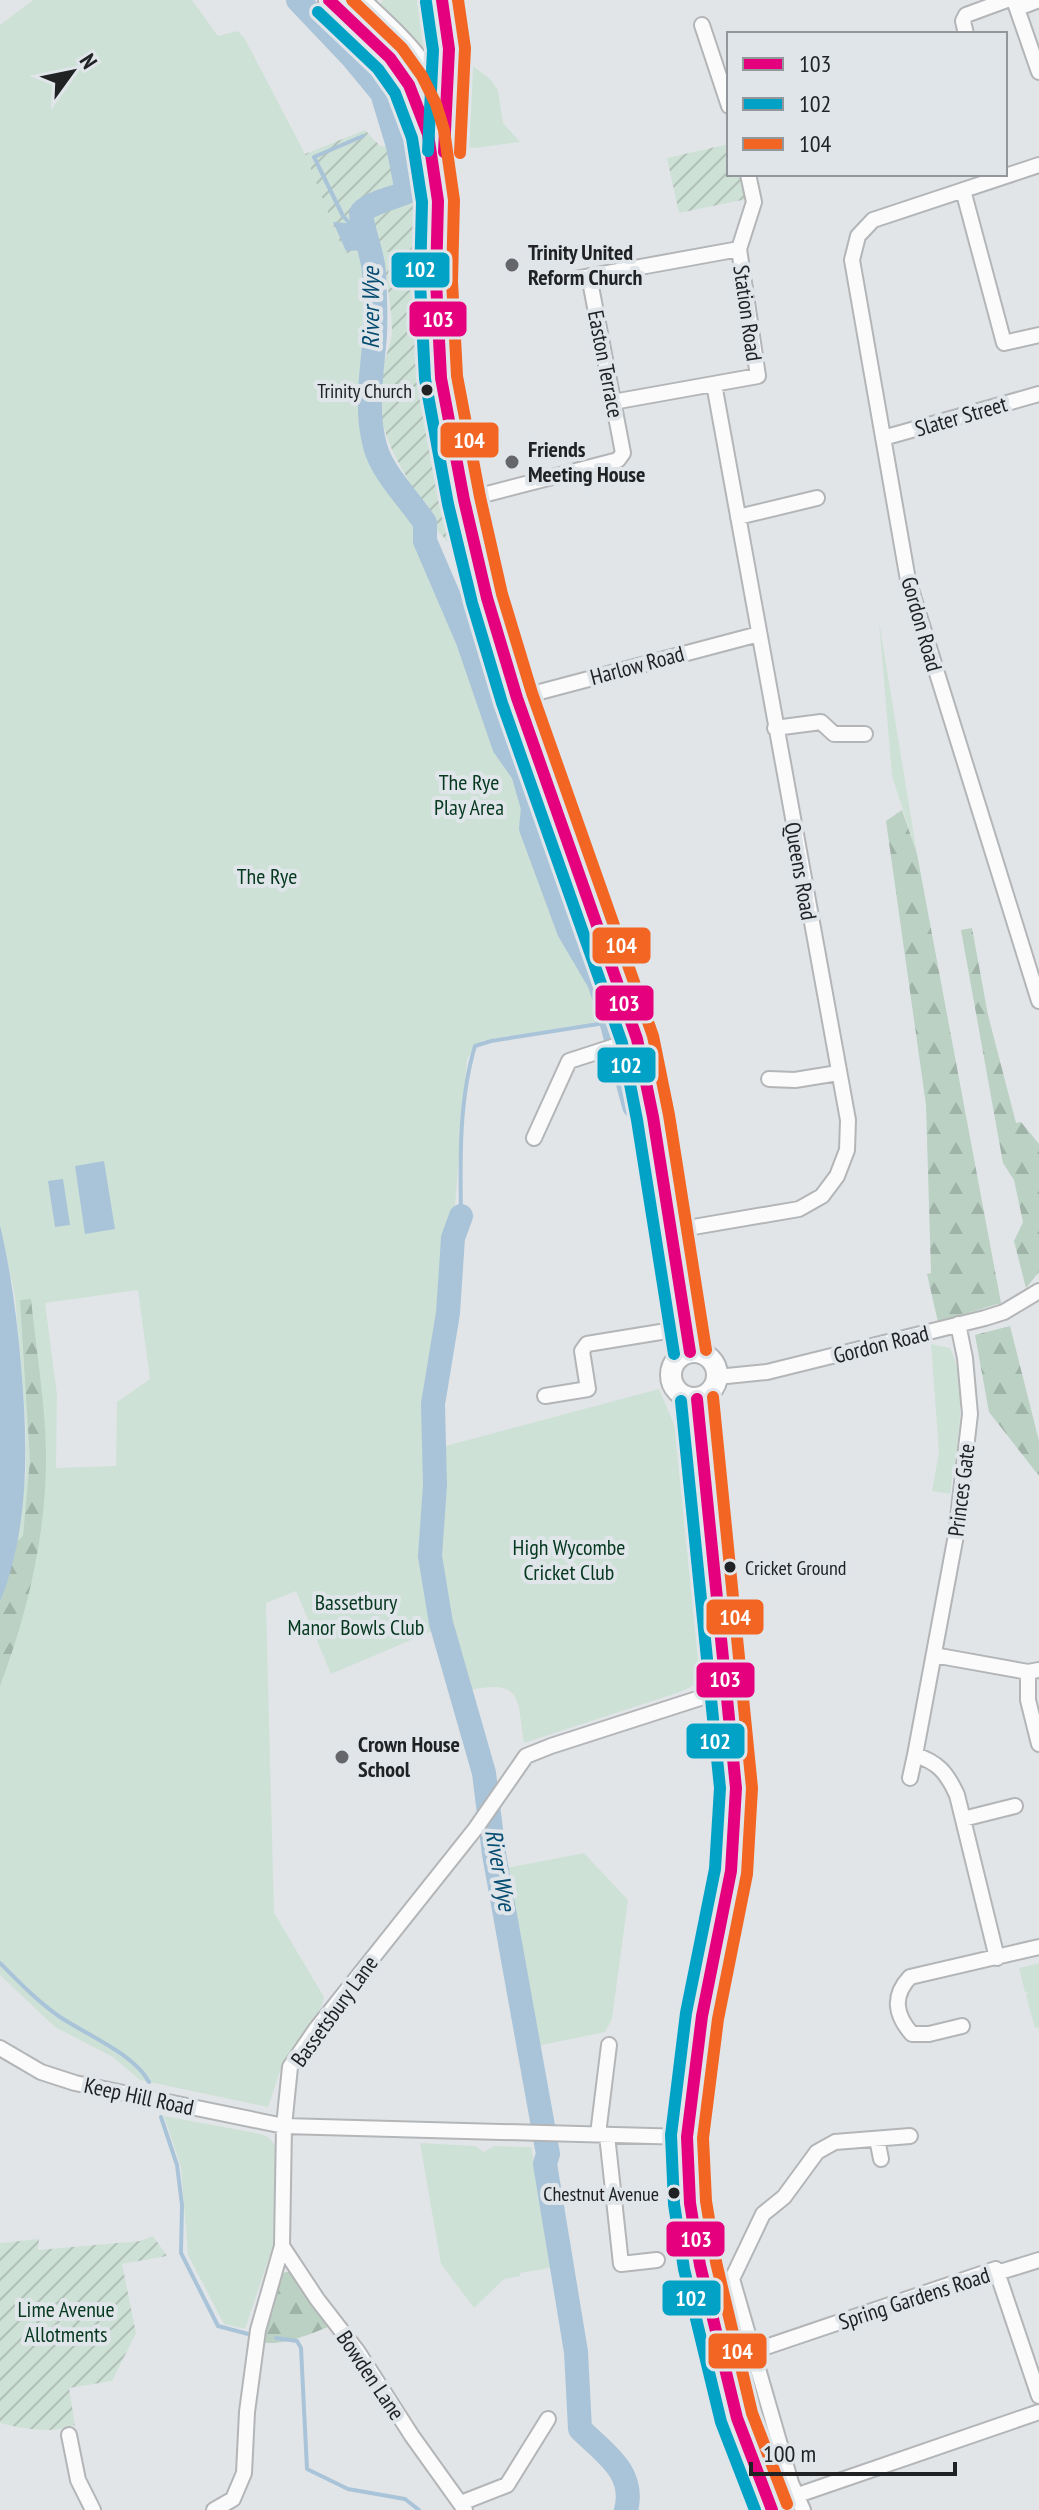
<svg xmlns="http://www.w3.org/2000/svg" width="1039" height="2510" font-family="'PT Sans Narrow',sans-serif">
	<defs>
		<pattern id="forest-firs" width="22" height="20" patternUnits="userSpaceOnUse" patternTransform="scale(2)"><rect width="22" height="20" fill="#bad1c4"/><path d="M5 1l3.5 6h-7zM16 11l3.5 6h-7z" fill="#a0b3a8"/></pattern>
		<pattern id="garden-furrows" width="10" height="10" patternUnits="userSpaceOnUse" patternTransform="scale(2)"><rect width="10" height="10" fill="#cee1d6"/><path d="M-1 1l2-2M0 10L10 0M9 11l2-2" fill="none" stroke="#b1c1b8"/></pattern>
	</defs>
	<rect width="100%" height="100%" fill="#e2e5e8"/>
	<path fill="#cee1d6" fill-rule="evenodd" d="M33,0h159l26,36 20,-5 7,8 60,115 39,99 81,-2 -1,7 -57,11 -3,3 -3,120 3,27 8,24 17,35 17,23 55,129 53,136 33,117 25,60 14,22 17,56 -119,19 -8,5 -9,14 -13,159 -4,2 -6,36 3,12 -20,149 3,57 -5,40v64l12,51 -106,45 -35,-83 -30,12 8,310 50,84c-2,17 -28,43 -38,61 -8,15 -12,33 -18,49l-128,-27 -27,-23 -58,-30 -55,-52v-372l10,-29 16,-99v-47l-11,-131 -15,-72v-1200zM138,1290l12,89 -33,23 -1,64 -60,2 1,-74 -12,-91z
		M383,0h54l3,29 1,51 -24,-35 -38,-39z
		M462,58l28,21 8,11 5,33 17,19 -45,6 -14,-2c0,-10 2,-33 1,-39 -3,-14 -7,-30 -6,-46z
		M879,621l38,233 -25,-78z
		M931,1344l19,4c20,39 6,104 0,146l-18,-3 7,-39z
		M659,1389l28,66 28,213 -5,8 -27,15 -159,52c-7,-43 0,-64 -53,-53 -19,-65 -39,-107 -28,-176l-2,-1 1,-66z
		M584,1853l44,47 -16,119 -7,13 -68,14 -35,-177z
		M1039,1963v64l-4,1 -9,-33 3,-2 -4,-1 -6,-24z
		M164,2116l97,18 7,3 9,10 1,38 -4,58 -29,86 -21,-5 -36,-69 -7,-88z
		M420,2143l55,3 9,6 10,-6 37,1 25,120 -36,6v3l-16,3 -30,29 -33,-44z"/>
	<path fill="url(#forest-firs)" d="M300,0h14l64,62 37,68h-9l-14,-32 -26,-42z
		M902,810l15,44 84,449 -63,19 -11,-48 4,-1 -5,-168 -40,-284z
		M972,928l16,87 28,108 5,-1 18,22v128l-13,16 -12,-47 9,-19 -9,-42 -11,-17 -42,-233z
		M31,1299c5,51 14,102 15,153 1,79 -18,160 -46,234v-83l17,-62 6,-5 7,-77 -10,-159z
		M1010,1326l29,115v35l-50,-64 -14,-77z
		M286,2272h7l40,53c-21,8 -50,22 -73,17l19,-68z"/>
	<path fill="url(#garden-furrows)" d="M365,130l15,16 13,2 5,14 24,-3 3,92 -81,2 -39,-99z
		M729,144v30h13l5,25 -68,14 -12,-55z
		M424,258l-2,9 8,112 22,166c-18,-14 -27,-35 -38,-55 -23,-40 -40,-68 -33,-115 2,-14 10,-29 11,-42 0,-22 -5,-46 -7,-68z
		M153,2236l14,20 -45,8 14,69 -24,48 -43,7 6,37c-22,9 -53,4 -75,-2v-180l39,-4 -1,11 102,-9z"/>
	<path fill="#a9c4d8" d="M364,217l5,2 3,8 -3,23 -23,1 -13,-29 23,2z
		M104,1161l11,68 -30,5 -10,-68z
		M63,1179l7,46 -15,2 -7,-46z
		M0,1225c11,47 17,93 21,140 7,81 9,161 -21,237z"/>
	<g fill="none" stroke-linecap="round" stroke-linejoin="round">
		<path stroke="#a9c4d8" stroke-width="4" d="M353,227l-10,-11 -29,-59 49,-21
			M461,1216c-1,-56 -2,-117 14,-170l16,-5 120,-19
			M0,1963c19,19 38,39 60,54 27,18 74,37 89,65
			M161,2117l16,48 5,40 -1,48 37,73 34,9
			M276,2338l21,3 4,7 6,121 41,20 57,10 14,11"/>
		<path stroke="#a9c4d8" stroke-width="24" d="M298,0l55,58 29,35 16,53 9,46c-15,7 -36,10 -46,21 2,21 12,40 13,60 1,20 2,42 1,62 -3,37 -10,74 0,111 7,27 35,54 50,77v18l43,100 36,105 19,27 10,35 -2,20 38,103 30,51 7,20 28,104
			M461,1216l-8,22 -5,75 -15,91 2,81 -5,71 11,67 43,150 10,81 54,300 -3,10 31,188 4,77c24,24 56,43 46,81"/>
		<defs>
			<path id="minor" d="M1014,0l25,72
				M1018,8l21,-8
				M702,25l27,81
				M966,34l-3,-13 3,-6 41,-15
				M1039,165l-166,55 -15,16 -6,24 56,320 131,421
				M963,190l41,153 35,-8
				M739,249l15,-47 -6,-28
				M569,280l170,-31
				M613,402l145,-26 -19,-127
				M883,438l156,-44
				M464,500l154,-40 5,-7 -34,-177
				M738,517l79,-19
				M517,698l242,-64
				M775,728l46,-6 13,12h31
				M769,1079l26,1 43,-7
				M534,1138l35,-77 68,-22
				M670,1231l129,-22 23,-13 15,-20 10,-26 1,-30 -134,-736
				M958,1324l7,34 5,56 -14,121 -41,220c23,7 32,18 42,40l40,163
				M717,1377l50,-5 218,-54 19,-6 35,-21
				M545,1396l43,-7 -6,-38 5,-7 98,-16
				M934,1655l94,17 11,-2
				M1028,1672v28l11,44
				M910,1778l5,-23
				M963,1819l52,-13
				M962,2026l-33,8h-17c-17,-19 -20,-38 -2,-57l129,-30
				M0,2048l41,24 34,11 209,43 403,11
				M598,2134l11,-89
				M607,2135l14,129 36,-4
				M877,2139l4,20
				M282,2246l35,53 41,53 54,84 53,74
				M1000,2272l39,-12
				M732,2279l31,-65 21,-17 33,-45 18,-10 75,-6
				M732,2279l59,204 12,27
				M751,2352l245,-83 43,127
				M69,2435l9,45 15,30
				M795,2496l244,-84
				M461,2503l46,-18 41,-66
				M214,2510l19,-11 11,-26 3,-61 11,-82 24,-84 2,-120 6,-59 26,-38 160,-201 50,-72 25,-10 177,-57"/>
			<path id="tertiary" d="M442,0l7,49 -4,65"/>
			<path id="primary" d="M329,0l61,58 19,27 12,26 7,23 10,67 -2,80 5,97 23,122 23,98 30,100 120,341 16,78 37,235
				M359,0c37,35 82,72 87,127 1,17 -3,34 -4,51
				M671 1375a23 23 0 1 1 46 0a23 23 0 1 1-46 0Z
				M697,1399l14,124 25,265 -5,83 -29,145 -15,121 3,66 10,62 37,153 35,92"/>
		</defs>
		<use href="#minor" stroke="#b3b5b7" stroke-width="18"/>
		<use href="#tertiary" stroke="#b3b5b7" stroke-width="20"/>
		<use href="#primary" stroke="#b3b5b7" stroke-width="24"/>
		<use href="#minor" stroke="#fbfbfc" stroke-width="14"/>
		<use href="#tertiary" stroke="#fbfbfc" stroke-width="16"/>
		<use href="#primary" stroke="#fbfbfc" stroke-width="20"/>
		<defs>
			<path id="bus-1" d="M329,0l61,58 19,27 19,49 10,67 -2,80 5,97 23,122 23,98 30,100 120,341 16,78 37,235
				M442,0l7,49 -5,103
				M697,1399l39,389 -5,83 -29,145 -15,121 3,66 10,62 37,153 35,92"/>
			<path id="bus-2" d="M426,2l7,48 -5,101
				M318,12l60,57 17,24 17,45 10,64 -2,80 5,97 23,125 24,99 30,100 120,340 15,77 37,234
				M681,1401l39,387 -5,81 -29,144 -15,122 3,69 10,65 37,153 34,88"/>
			<path id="bus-3" d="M352,0l50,48 20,28 14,28 8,26 10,70 -2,81 5,95 23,121 22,97 30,99 121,343 16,79 37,235
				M458,0l7,48 -5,105
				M713,1397l39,391 -5,86 -29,145 -15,119 3,63 10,61 36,151 35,91"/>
		</defs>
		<use href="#bus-1" stroke="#e0e5ea" stroke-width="18"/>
		<use href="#bus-2" stroke="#e0e5ea" stroke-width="18"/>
		<use href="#bus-3" stroke="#e0e5ea" stroke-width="18"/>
		<use href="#bus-1" stroke="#e5007d" stroke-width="12"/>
		<use href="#bus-2" stroke="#02a2c6" stroke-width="12"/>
		<use href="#bus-3" stroke="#f26522" stroke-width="12"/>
	</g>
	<g fill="#646669" stroke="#e0e5ea" stroke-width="3">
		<circle cx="512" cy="265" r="8"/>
		<circle cx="512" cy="462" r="8"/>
		<circle cx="342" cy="1757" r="8"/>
	</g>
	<g fill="#202224" stroke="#e0e5ea" stroke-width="3">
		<circle cx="427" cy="390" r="7"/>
		<circle cx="730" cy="1567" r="7"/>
		<circle cx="674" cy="2193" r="7"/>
	</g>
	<g text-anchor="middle" stroke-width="8" stroke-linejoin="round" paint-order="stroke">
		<g font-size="20" fill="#202224" stroke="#e0e5ea" text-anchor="end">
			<text x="412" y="398">Trinity Church</text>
			<text x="745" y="1575" text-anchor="start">Cricket Ground</text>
			<text x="659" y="2201">Chestnut Avenue</text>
		</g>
		<g font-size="22" font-weight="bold" fill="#202224" stroke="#e0e5ea" text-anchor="start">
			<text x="528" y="260">Trinity United<tspan x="528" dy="25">Reform Church</tspan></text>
			<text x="528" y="457">Friends<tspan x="528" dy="25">Meeting House</tspan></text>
			<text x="358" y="1752">Crown House<tspan x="358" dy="25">School</tspan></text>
		</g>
		<g font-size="22" fill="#202224" stroke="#e0e5ea">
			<text transform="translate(748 313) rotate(82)" y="8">Station Road</text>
			<text transform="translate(606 364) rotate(79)" y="8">Easton Terrace</text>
			<text transform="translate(961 416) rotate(-16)" y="8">Slater Street</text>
			<text transform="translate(922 624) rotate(74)" y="8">Gordon Road</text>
			<text transform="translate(637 665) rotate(-15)" y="8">Harlow Road</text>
			<text transform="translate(801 871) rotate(80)" y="8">Queens Road</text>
			<text transform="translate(881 1344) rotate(-14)" y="8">Gordon Road</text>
			<text transform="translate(961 1490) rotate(-83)" y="8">Princes Gate</text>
			<text transform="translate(334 2011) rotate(-54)" y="8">Bassetsbury Lane</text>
			<text transform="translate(139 2096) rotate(12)" y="8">Keep Hill Road</text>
			<text transform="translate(914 2298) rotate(-18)" y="8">Spring Gardens Road</text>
			<text transform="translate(371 2375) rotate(56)" y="8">Bowden Lane</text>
		</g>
		<g font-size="22" fill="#05381f" stroke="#e0e5ea">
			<text x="469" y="790">The Rye<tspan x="469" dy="25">Play Area</tspan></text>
			<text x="267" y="884">The Rye</text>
			<text x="569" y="1555">High Wycombe<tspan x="569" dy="25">Cricket Club</tspan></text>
			<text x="356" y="1610">Bassetbury<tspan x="356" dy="25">Manor Bowls Club</tspan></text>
			<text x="66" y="2317">Lime Avenue<tspan x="66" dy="25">Allotments</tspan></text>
		</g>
		<g font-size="24" font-style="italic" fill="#074d71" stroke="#e0e5ea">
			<text transform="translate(371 308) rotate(-90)" y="8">River Wye</text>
			<text transform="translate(500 1870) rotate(80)" y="8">River Wye</text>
		</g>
	</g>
	<g stroke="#e0e5ea" stroke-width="3">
		<rect x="390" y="251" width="61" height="38" rx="8" fill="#02a2c6"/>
		<rect x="408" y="300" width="60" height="38" rx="8" fill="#e5007d"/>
		<rect x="439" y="421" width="61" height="38" rx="8" fill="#f26522"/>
		<rect x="591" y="926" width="61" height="39" rx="8" fill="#f26522"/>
		<rect x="594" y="984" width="61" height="38" rx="8" fill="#e5007d"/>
		<rect x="596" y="1046" width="61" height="38" rx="8" fill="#02a2c6"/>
		<rect x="705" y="1598" width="60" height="38" rx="8" fill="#f26522"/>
		<rect x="695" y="1661" width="61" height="38" rx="8" fill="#e5007d"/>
		<rect x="685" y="1722" width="61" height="38" rx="8" fill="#02a2c6"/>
		<rect x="665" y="2220" width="61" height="38" rx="8" fill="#e5007d"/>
		<rect x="661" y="2279" width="61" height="38" rx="8" fill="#02a2c6"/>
		<rect x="707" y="2332" width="61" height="38" rx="8" fill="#f26522"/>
	</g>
	<g font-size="22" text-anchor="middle" font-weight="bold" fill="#fff">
		<text x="420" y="277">102</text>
		<text x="438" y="327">103</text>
		<text x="469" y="448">104</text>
		<text x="621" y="953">104</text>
		<text x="624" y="1011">103</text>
		<text x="626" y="1073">102</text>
		<text x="735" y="1625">104</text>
		<text x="725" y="1687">103</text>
		<text x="715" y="1749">102</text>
		<text x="696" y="2247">103</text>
		<text x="691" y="2306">102</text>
		<text x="737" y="2359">104</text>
	</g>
	<rect x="727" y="32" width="280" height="144" fill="#e0e5ea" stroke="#93979b" stroke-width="2"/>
	<rect x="743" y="58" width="40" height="12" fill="#e5007d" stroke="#93979b" stroke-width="2"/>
	<text x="799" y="72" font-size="24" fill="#202224">103</text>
	<rect x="743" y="98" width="40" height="12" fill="#02a2c6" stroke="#93979b" stroke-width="2"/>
	<text x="799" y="112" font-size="24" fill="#202224">102</text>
	<rect x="743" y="138" width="40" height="12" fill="#f26522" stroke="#93979b" stroke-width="2"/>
	<text x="799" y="152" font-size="24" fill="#202224">104</text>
	<g transform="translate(72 72) rotate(57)" stroke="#e0e5ea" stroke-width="6" paint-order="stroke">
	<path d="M0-6L14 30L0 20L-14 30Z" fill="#202224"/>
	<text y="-12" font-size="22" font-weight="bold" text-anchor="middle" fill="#202224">N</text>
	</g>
	<path d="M751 2462v12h204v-12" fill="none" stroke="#202224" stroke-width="4"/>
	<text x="763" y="2462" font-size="24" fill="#202224" stroke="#e0e5ea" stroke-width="6" paint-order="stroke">100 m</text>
</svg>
